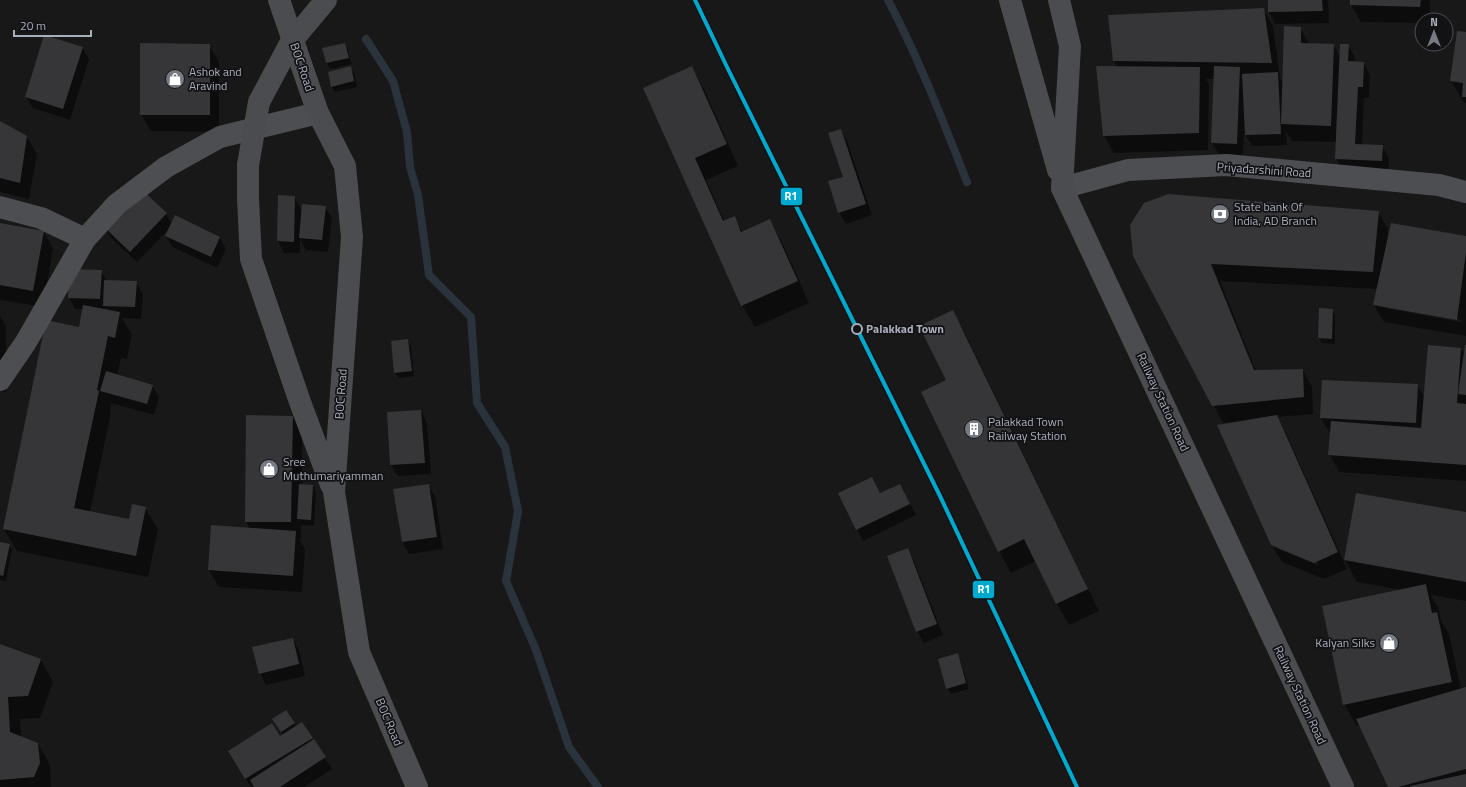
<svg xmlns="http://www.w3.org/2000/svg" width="1466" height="787" font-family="'Titillium Web',sans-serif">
	<rect width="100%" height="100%" fill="#181819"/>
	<path fill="#0007" fill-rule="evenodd" d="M1269,0h59l1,23 -54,1 -6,-12z
		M1351,0h79v20h-8v3l-61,-1 -10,-17z
		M1263,9l10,17 7,52 3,5 17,-55 10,17h23l8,13 7,-13 7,12 -1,6h10l6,12 -1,23h-5l-2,47 20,1 7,12 -1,14 -46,-2 -6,-12 1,-16 -45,-1 -6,-10 1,14 -35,1 -8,-13 -1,22 -24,-1 -7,-11 2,-64h-8l3,6 -1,65 -94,3 -10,-17 -7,-69h20l-3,-6z
		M1466,33v70h-2l-13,-22z
		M345,44l3,6 4,14 -22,5 -3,-6 -4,-14z
		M209,45l10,17v70l-68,-1 -10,-17z
		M82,48l7,11 -19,61 -37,-12 -7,-11z
		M350,67l4,6 3,14 -22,5 -3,-5z
		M691,67l13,22 34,77 -32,14 19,42 9,-5 9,15 26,-12 13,22 27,61 -54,24 -13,-22 -98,-217z
		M0,122l27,15 10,17 -8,45 -29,-7z
		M840,130l7,11 25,74 -26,9 -7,-12 5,-35z
		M140,189l26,25 6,10 47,13 7,12 -9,19 -44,-21 -7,-11 3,-7 -32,33 -26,-24 -6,-11z
		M279,196l15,1 8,14 23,-4 7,11 -4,34 -22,-2 -6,-11v14h-16l-6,-12z
		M1378,212l10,17 -1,13 79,-5v99l-82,-14 -10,-17 4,-16 -158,-8 36,90 47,-1 9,17 1,27 -36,3 9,16 61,136 -23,10 -42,-17 -9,-15 45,18 1,-2 -46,-18v1l-38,-124 -12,1 -89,-167zM1386,306l76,14 -1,2 -75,-14z
		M0,224l44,8 9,17 -10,58 -43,-7z
		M101,271l6,10 29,1 7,12 -2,25 -19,-1 10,17 -5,24 -6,-1 -4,18 35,10 7,11 -5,18 -43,-12 -1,9 1,1 -21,99 39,8 16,-12 13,21 -10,48 -131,-26 -13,-22 76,-201 3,-19h-8l-6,-12z
		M1332,310l3,5v29l-13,-1 -3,-6z
		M952,311l13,22 134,278 -30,14 -12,-21 -21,-43 -25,12 -12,-22 -52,-170z
		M0,316l6,10v66l-6,-1z
		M408,341l3,5 3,30 -15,2 -4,-5z
		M1466,346v135l-127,-9 -9,-17 1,-20 -10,-17 96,-33 8,13 36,-49 4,6z
		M421,411l6,12 4,51 -33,2 -7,-11 -3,-52z
		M293,417l9,17v51l11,1 3,5 -2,35 -13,-1v14h-2l6,10 -3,43 -83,-5 -10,-17 41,-41 -4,-8z
		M872,478l9,16 19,-9 16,30 -53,26 -6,-12z
		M428,485l7,11 8,53 -34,5 -7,-12 -8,-52z
		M1466,513v88l-35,-6 7,12 3,13 8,14 12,55 5,-1v99h-77l-29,-62 -3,1 -13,-22 58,-114 -45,-8 -12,-22z
		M0,543l9,2 3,5 -6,31 -6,-1z
		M908,549l6,12 29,74 -19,8 -7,-12z
		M293,639l6,11 6,26 -39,9 -6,-12z
		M0,645l41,15 12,22 -13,36 -20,1 1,18 17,6 12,22 1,22h-51z
		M957,655l3,5 9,29 -18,5 -4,-6z
		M286,711l10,16 6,-4 30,46 -28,18h-53l-15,-24 47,-28 -6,-11z"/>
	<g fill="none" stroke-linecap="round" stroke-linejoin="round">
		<path stroke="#2a333c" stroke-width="8" d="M888,0c31,59 55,121 79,182
			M366,39l27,42 14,51 3,35 8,28 11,80 42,42 6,86 28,44 13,64 -12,70 30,69 33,97 29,40"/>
	</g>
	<path fill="#363638" d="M1268,0h54l1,11 -55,1z
		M1350,0h71l-1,7 -70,-2z
		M1264,8l8,55 -159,-2 -5,-46z
		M1284,26l17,1v16l33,1 -3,82 -50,-2z
		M1457,31l9,1v65h-4l1,-14 -13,-2z
		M44,35l39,12 -20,62 -38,-12z
		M140,43l70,1v71h-70z
		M345,43l4,15 -23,5 -4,-15z
		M1340,44h9l-1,17 16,1 -1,25h-5l-3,57 28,1 -1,16 -47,-2z
		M351,66l3,15 -23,6 -3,-15z
		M692,66l35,78 -32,14 28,63 12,-5 6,16 29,-13 28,62 -57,25 -98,-218z
		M1096,66l104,1 -1,66 -96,3z
		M1214,66l26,1 -3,77 -26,-1z
		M1278,72l3,62 -36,1 -3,-61z
		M0,121l27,15 -7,47 -20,-5z
		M841,129l25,75 -28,9 -10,-32 15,-4 -15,-44z
		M140,188l27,25 -37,39 -27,-26z
		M1168,194l211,17 -6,61 -162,-8 43,106 49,-1 1,28 -92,9 -79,-150 -3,-31 14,-22z
		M278,195l17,1 -1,46 -17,-1z
		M302,204l24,2 -4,34 -23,-2z
		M175,215l45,22 -9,20 -46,-21z
		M0,223l44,8 -11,60 -33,-6z
		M1391,223l75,13v16l-9,68 -84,-15z
		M69,269l33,1 -2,29 -32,-1z
		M104,280l33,1 -2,26 -32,-1z
		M83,305l37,7 -5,26 -7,-2 -11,54 2,1 -25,117 55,11 3,-15 14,3 -10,49 -133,-27 43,-209 33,7z
		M1319,308l14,1 -1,30 -14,-1z
		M953,310l135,279 -32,15 -32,-65 -26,13 -77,-160 25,-12 -27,-54z
		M408,339l4,32 -18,2 -3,-32z
		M1428,345l33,3 -4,55 9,1v61l-138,-10 3,-34 90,7z
		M1465,345h1v50l-8,-1z
		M106,371l47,14 -6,19 -47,-13z
		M1322,380l96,4 -2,39 -96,-5z
		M421,410l4,53 -35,2 -3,-53z
		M246,415l47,1 -2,106h-46z
		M1277,415l61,137 -24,11 -43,-18 -54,-120z
		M872,477l8,16 20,-9 10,20 -54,26 -18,-37z
		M299,484l14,1 -2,35 -14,-1z
		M429,484l8,53 -35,5 -9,-53z
		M1356,493l110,19v70l-122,-22z
		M211,525l85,6 -3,45 -85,-6z
		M0,542l10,2 -7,32 -3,-1z
		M908,548l29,76 -21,8 -29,-76z
		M1426,584l6,29 5,-1 15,70 -109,23 -21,-99z
		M293,638l6,26 -40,10 -7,-27z
		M0,644l41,15 -13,37 -20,1 2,35 28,11 2,20 -6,14 -34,3z
		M958,653l8,30 -20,6 -8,-30z
		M1466,687v82l-68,18h-10l-32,-68z
		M286,710l9,13 -14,9 -9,-13z
		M302,722l11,16 -68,41 -17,-28 44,-28 8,13z
		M314,739l12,18 -46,30h-26l-4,-7z
		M1466,774v13h-56v-1z"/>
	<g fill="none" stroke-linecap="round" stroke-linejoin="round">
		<path stroke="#4c4e52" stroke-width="22" d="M1062,188l66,-18 98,-5 213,20 27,7
			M0,207l41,11 44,21
			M0,380l26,-38 59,-103 32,-35 49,-37 54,-30 98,-24"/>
		<path stroke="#4a4c50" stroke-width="22" d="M279,0l39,113 27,53 7,71 -18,255 25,160 58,135
			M1010,0l48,170
			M1059,0l11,46 -8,142 281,599
			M248,199l3,60 49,143 31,83"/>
		<path stroke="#4a4c50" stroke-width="22" d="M248,199v-34l11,-63 32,-60 35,-42"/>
		<defs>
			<path id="rail-1" d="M695,0l32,67 213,429 137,291"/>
		</defs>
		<use href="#rail-1" stroke="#121215" stroke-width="7"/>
		<use href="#rail-1" stroke="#00a9ce" stroke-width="4"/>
	</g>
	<defs>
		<symbol id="shop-disc" viewBox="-11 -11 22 22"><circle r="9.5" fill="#767a82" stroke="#121215"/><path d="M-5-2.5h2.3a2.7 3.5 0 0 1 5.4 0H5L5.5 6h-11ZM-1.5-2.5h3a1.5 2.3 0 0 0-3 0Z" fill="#fff"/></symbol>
		<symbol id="bank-disc" viewBox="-11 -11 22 22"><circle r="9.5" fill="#767a82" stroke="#121215"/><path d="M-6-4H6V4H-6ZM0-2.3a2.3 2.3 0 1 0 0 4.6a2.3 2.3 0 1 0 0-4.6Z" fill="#fff"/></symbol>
		<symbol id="building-disc" viewBox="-11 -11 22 22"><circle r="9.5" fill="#767a82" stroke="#121215"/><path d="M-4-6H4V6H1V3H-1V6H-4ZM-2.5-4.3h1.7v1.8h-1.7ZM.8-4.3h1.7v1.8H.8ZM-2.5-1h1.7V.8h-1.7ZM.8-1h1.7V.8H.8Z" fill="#fff"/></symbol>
	</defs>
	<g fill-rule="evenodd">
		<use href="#shop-disc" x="164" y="68" width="22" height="22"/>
		<use href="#bank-disc" x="1209" y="203" width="22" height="22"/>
		<use href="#building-disc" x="963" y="418" width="22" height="22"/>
		<use href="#shop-disc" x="258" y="458" width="22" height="22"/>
		<use href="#shop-disc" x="1378" y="632" width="22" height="22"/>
	</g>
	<circle fill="#121215" stroke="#a8aeba" stroke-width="2" cx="857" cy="329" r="5"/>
	<g text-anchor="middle" stroke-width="3.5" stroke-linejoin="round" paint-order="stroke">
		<g font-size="12" fill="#a8aeba" stroke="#121215">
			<text transform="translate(302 67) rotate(71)" y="4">BOC Road</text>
			<text transform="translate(1264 170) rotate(4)" y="4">Priyadarshini Road</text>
			<text transform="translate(341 394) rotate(-86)" y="4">BOC Road</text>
			<text transform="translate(1163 402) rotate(65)" y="4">Railway Station Road</text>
			<text transform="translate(1300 695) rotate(65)" y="4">Railway Station Road</text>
			<text transform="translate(389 722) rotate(67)" y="4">BOC Road</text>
		</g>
		<g font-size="12" fill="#a8aeba" stroke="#121215" text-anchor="start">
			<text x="189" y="76">Ashok and<tspan x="189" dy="14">Aravind</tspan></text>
			<text x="1234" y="211">State bank Of<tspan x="1234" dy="14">India, AD Branch</tspan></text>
			<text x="988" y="426">Palakkad Town<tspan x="988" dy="14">Railway Station</tspan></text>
			<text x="283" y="466">Sree<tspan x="283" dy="14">Muthumariyamman</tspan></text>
			<text x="1375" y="647" text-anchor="end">Kalyan Silks</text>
		</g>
		<g font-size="12" font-weight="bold" fill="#a8aeba" stroke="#121215" text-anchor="start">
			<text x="866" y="333">Palakkad Town</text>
		</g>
	</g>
	<g stroke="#121215" stroke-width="1.5">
		<rect x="780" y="187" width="23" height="19" rx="4" fill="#00a9ce"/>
		<rect x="972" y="580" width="23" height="19" rx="4" fill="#00a9ce"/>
	</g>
	<g font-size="11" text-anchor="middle" font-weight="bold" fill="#fff">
		<text x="791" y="200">R1</text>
		<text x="984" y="593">R1</text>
	</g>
	<g transform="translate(1434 32)"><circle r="19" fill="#121215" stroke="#4e5057"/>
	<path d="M0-3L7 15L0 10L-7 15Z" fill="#767a82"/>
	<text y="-6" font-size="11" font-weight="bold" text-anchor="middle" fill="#a8aeba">N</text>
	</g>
	<path d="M14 30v6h77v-6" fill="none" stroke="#a8aeba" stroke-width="2"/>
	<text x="20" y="30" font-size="12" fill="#a8aeba" stroke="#121215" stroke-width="3" paint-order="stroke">20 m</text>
</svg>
